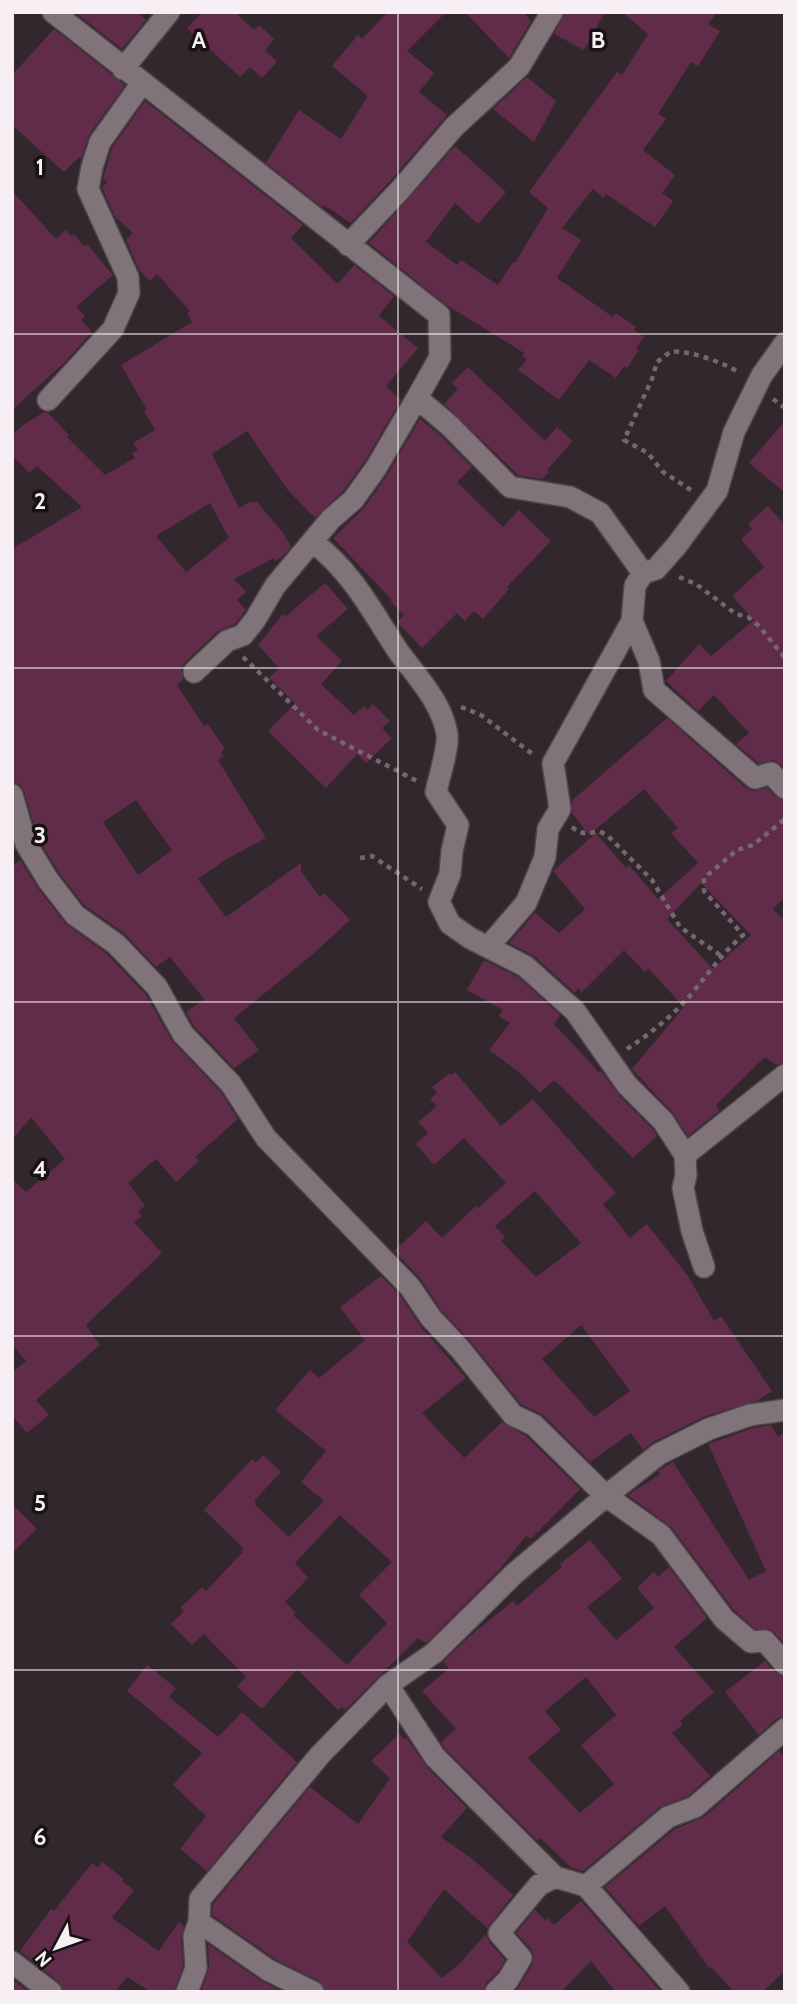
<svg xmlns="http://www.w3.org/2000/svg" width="797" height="2004" font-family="Cabin,sans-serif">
	<rect width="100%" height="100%" fill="#32272d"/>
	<path fill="#602c49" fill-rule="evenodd" d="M75,12h62l9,8 -24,29z
		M202,12h33l19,18 5,-5 15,14 -9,11 12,12 -15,16 -12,-11 -10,10 -53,-49z
		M388,12h58l-39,39 27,22 -15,19 28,23 -57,66 -39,42 -27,-18 -2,2 -56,-44 33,-53 42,29 27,-43 -36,-30 26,-31 4,4z
		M465,12h58l8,9 -22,37z
		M565,12h40l-21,38 -30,-16z
		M622,12h95l-9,12 12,7 -22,35 -7,-4 -33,52 8,5 -23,31 32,25 -13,18 11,8 -18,26 -49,-33 -3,4 -10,-9 -31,39 19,12 -24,38 56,39 3,-4 20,14 -2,3 10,7 -8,11 3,2 -12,18 -3,-2 -8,12 -27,-18 -30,40 -41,-30 9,-11 -5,-3 2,-3 -76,-47 -79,-63 86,-97 51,46 -28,32 -23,-21 -29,39 31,23 4,-5 37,25 15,-23 2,1 33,-55 -19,-16 88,-120 5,3 26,-41z
		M54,29l71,56 -36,50 -8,24 -2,-2 -15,15 -52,-47v-50z
		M527,77l29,24 -22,41 -41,-33z
		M145,101l158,124 -12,13 47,46 16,-19 40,31 -15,20 39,32 -32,38 15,14 -36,61 -22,30 -28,27 -28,-29 -40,-58 -35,23 27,54 11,-6h7l27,32 7,13 -9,10 -7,4 -1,-3 -40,21 12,13 -9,8 9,10 -11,14 -17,7 -33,31 -4,7 2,10 -6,6 27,41 4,-2 17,25 -4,3 3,4 -6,4 48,78 -41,22 -27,19 28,38 75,-54v8l19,26 4,-4 26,27 -38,35 -78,63 25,32 -25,18 -40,-42 -8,-14 18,-13 -34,-42 -14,10 -32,-34 -40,-28 -25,-32 -21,-34 -14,-48 -3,-6 -9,-3v-233l70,-42 -45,-41 -8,7 -17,-18v-20l11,-10 21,-13 4,1 21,22 -2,2 38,38 30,-17 -3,-5 6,-3 -5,-7 22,-13 -11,-19 3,-1 -26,-45 71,-43 -5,-9 3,-2 -33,-37 -7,7 -11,-11 -13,-30 7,-7 -18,-16 -13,-30 5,-5 -4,-4 9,-30zM210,503l19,35 -43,34 -30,-36zM136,800l36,50 -34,25 -35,-53z
		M12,191l44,48 10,-9 5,6 3,-2 10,12 3,-2 26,31 -37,32 9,9 -4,4 11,12 -26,29 -54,49z
		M468,367l77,74 12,-14 16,14 -26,29 2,2 -7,7 -24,-4 -74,-71 14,-15 -6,-6z
		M420,419l21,17 31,31 -15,15 46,45 16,-17 32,31 -44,46 2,2 -26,30 -9,-8 -9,10 -8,-8 -35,35 -25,-26 7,-7 -14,-14 2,-1 -59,-62 31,-30 23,-33z
		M785,421v72l-36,-30z
		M768,506l17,19v243l-11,-8 -16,3 -22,-19 13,-11 -35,-38 -16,16 -32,-30 33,-37 12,12 43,-36 -22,-24 32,-29 -23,-28 11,-10 -4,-5z
		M325,583l23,26 -32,27 26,25 -21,23 33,31 10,-9 3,4 6,-6 17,17 -8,7 10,10 -26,25 -9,-9 -31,34 -58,-57 27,-28 -26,-25 10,-10 -21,-23 25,-31 3,2z
		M667,718l79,70 7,3 14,-3 9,9 9,4v96l-12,12 12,12v141l-9,3 -11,-8 -49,48 4,5 -32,26 -16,-24 -40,-43 52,-62 -36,-39 -3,4 -21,-22 -42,42 -4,-4 -3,5 -41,-37 -25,-13 26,-30 24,20 26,-24 -32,-38 43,-38 30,35 3,-3 29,34 40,-36 -27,-30 7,-5 -34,-39 -55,46 -17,-22v-12l4,-4zM701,883l50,52 -38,34 -46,-50z
		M20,860l18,28 27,35 42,31 39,41 26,46 49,51 17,27 -43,38 4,4 -23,21 -20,-23 -28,24 17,23 -7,6 4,4 -8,6 28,31 -76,72 14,20 -64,55 13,15 -22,18 -15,-18v-43l14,-11 -14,-16v-166l14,13 39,-33 -34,-42 -19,23v-274z
		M484,960l34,17 42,38 -6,9 45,48 2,-1 17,23 35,35 4,7 -24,22 -79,-78 -14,13 -20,-20 -31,-23 21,-27 -11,-7 4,-6 -36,-20z
		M455,1072l46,54 32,-27 83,94 -13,11 27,34 17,-14 41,52 26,45 7,-5 51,75 -15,10 -54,16 -50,25 -10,8 -12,-17 -41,29 -47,-47 -22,-11 -50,-62 -30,-32 -21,-32 -26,-27 32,-30 16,17 34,-32 2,2 28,-25 -42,-45 -30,27 -18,-21 12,-11 -10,-11 19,-16 -7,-7 7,-6 -5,-6 18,-14 2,2zM535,1191l46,52 -45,34 -35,-36 4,-4 -10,-11zM581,1325l49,66 -36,26 -52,-58z
		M381,1276l19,19 21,32 45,51 -44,35 42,45 38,-36 24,14 54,53 -49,50 -5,-3 -28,35 -72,72 -8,-5 -73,72 -4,-3 -3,3 -41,-41 -35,40 -25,-22 9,-10 -42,-43 -12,11 -21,-21 13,-13 -4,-3 22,-21 4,4 37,-39 -1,-2 1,-2 -39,-38 48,-51 4,3 7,-7 18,17 -27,29 2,2 -1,2 34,32 35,-36 -23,-19 25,-31 -51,-41 35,-40 9,8 46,-38 -25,-33zM340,1515l52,47 -33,33 28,28 -40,42 -54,-50 3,-2 -11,-11 23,-24 -13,-15z
		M771,1425l7,12 7,-5v212l-14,-15h-16l-21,-19 -63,-83 -43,-32 32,-21 -2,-3 15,-9 76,118 17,-9 -58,-127 45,-16z
		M12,1504l25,25 -25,24z
		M590,1540l32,39 -35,28 29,33 38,-32 -17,-20 17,-16 4,5 11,-10 38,51 -33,29 40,45 -34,29 3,3 -11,9 38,43 -22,20 -28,11 -77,64 -11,-3 -32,-30 -2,3 -93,-92 -4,-7 15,-13 -34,-38 27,-23 -6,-6 28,-27 42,-34 4,5 45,-39 -2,-3zM586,1677l30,38 -35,30 33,39 -34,29 -52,-55 33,-28 -16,-19z
		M765,1661l11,12 9,4v39l-9,3 -17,16 -34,-43z
		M147,1665l29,23 -7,9 49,40 24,-25 55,50 -90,109 -27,-22 26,-33 -33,-31 29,-32 -75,-62z
		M399,1734l5,5 2,-2 20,29 41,42 -26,29 30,21 42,37 -26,33 -43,-39 -37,53 35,36 17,-14 27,-30 3,8 16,18 -7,12 -12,11 -3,9h-157l-7,-11 -44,-22 -63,-44 1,-11 97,-117 48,37 32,-46 -19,-17z
		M779,1751l6,7v213l-23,21h-28l-23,-25 -2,1 -44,-62 -26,20 -34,-39 70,-58 29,-12z
		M102,1862l22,17 -2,2 12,9 -22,28 47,33 20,-29 5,4 -3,11 2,29 -9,26h-23l-24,-15 -12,15h-51l-5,-10 -39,-31 31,-42 3,2 38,-48 6,5z
		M581,1901l80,91h-45l-25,-31 -30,31 -45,-1 16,-26 2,-7 -3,-9 -15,-16 19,-23 11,11 2,-3 6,7z
		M208,1944l53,37 22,11h-75l-6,-3 7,-21z
		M12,1979l17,13h-17z"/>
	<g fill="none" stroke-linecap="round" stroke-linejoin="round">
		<defs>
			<path id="minor" d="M53,12l386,303 1,42 -23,41 33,28 60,61 60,10 30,16 43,60
				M123,69l46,-57
				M348,245l52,-55 54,-63 65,-60 33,-55
				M785,343l-23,32 -28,57 -17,59 -40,54 -21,24 -13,4 -8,13 -3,35 17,40 5,29 101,88 16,-5 14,15
				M48,400l65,-71 16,-36 -1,-16 -40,-88 4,-22 8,-25 42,-59
				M313,542c40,31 58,68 85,109 18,25 44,51 49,83 2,13 -8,43 -11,58l22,33 -6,26 -2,23 -11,28 11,22 20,14 55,28 50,45 52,74 36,36 22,34 1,20 -3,13 9,43 12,36
				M194,672l33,-31 16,-6 12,-15 20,-34 56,-67 22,-19 23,-32 41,-70
				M12,795l14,49 22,36 27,35 41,29 41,43 26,47 48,50 35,54 144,149 21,31 30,32 52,65 21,10 72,71 55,39 63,84 27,23 14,-1 20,23
				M488,947l38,-44 19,-46 3,-28 12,-20 -7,-46 79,-142
				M685,1155l100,-80
				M388,1685l47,72 120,120 31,9 93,106
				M586,1886l82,-69 27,-10 90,-78
				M199,1922l69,48 45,22
				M12,1962l39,30
				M187,1992l9,-24 -2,-32 5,-14 1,-23 120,-144 68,-70 46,-32 80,-79 92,-78 53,-42 50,-25 41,-14 35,-5
				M496,1992l12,-12 13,-22 -22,-25 40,-48 16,-8"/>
		</defs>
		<use href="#minor" stroke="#4f464a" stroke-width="24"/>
		<path stroke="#72686d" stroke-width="4.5" stroke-dasharray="5 5" stroke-linecap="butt" d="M773,399l12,9
			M691,490l-28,-18 -15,-19 -24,-13 28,-61 5,-17c4,-3 10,-9 15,-10 14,-3 56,12 67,21
			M679,577l17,7 40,30 12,3 11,9 26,32
			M243,657l75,73 99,51
			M461,707l20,8 54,41
			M572,827c9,8 16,7 27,4l9,5 44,44 28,47 40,28
			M360,858l12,-2 50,33
			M627,1049c24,-16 47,-34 66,-57 18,-22 28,-37 50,-57l-39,-44v-13l33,-28 16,-5 32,-26"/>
		<use href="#minor" stroke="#80737a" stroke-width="21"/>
	</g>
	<path fill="none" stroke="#f7eff3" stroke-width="2" stroke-opacity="0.55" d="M398,12v1980M12,334h773M12,668h773M12,1002h773M12,1336h773M12,1670h773"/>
	<g font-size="23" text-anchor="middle" font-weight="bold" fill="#f7eff3" stroke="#171214" stroke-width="7" stroke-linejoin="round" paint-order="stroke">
		<text x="199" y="48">A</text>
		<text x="598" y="48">B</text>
		<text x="40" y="175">1</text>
		<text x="40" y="509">2</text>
		<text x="40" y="843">3</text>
		<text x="40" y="1177">4</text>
		<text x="40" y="1511">5</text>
		<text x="40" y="1845">6</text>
	</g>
	<rect width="797" height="2004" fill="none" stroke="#f7eff3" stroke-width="28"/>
	<g transform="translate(56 1948) rotate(229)" stroke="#171214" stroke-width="5" paint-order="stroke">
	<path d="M0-5L12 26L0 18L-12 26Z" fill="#f7eff3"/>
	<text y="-10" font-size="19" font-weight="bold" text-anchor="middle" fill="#f7eff3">N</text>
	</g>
</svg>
